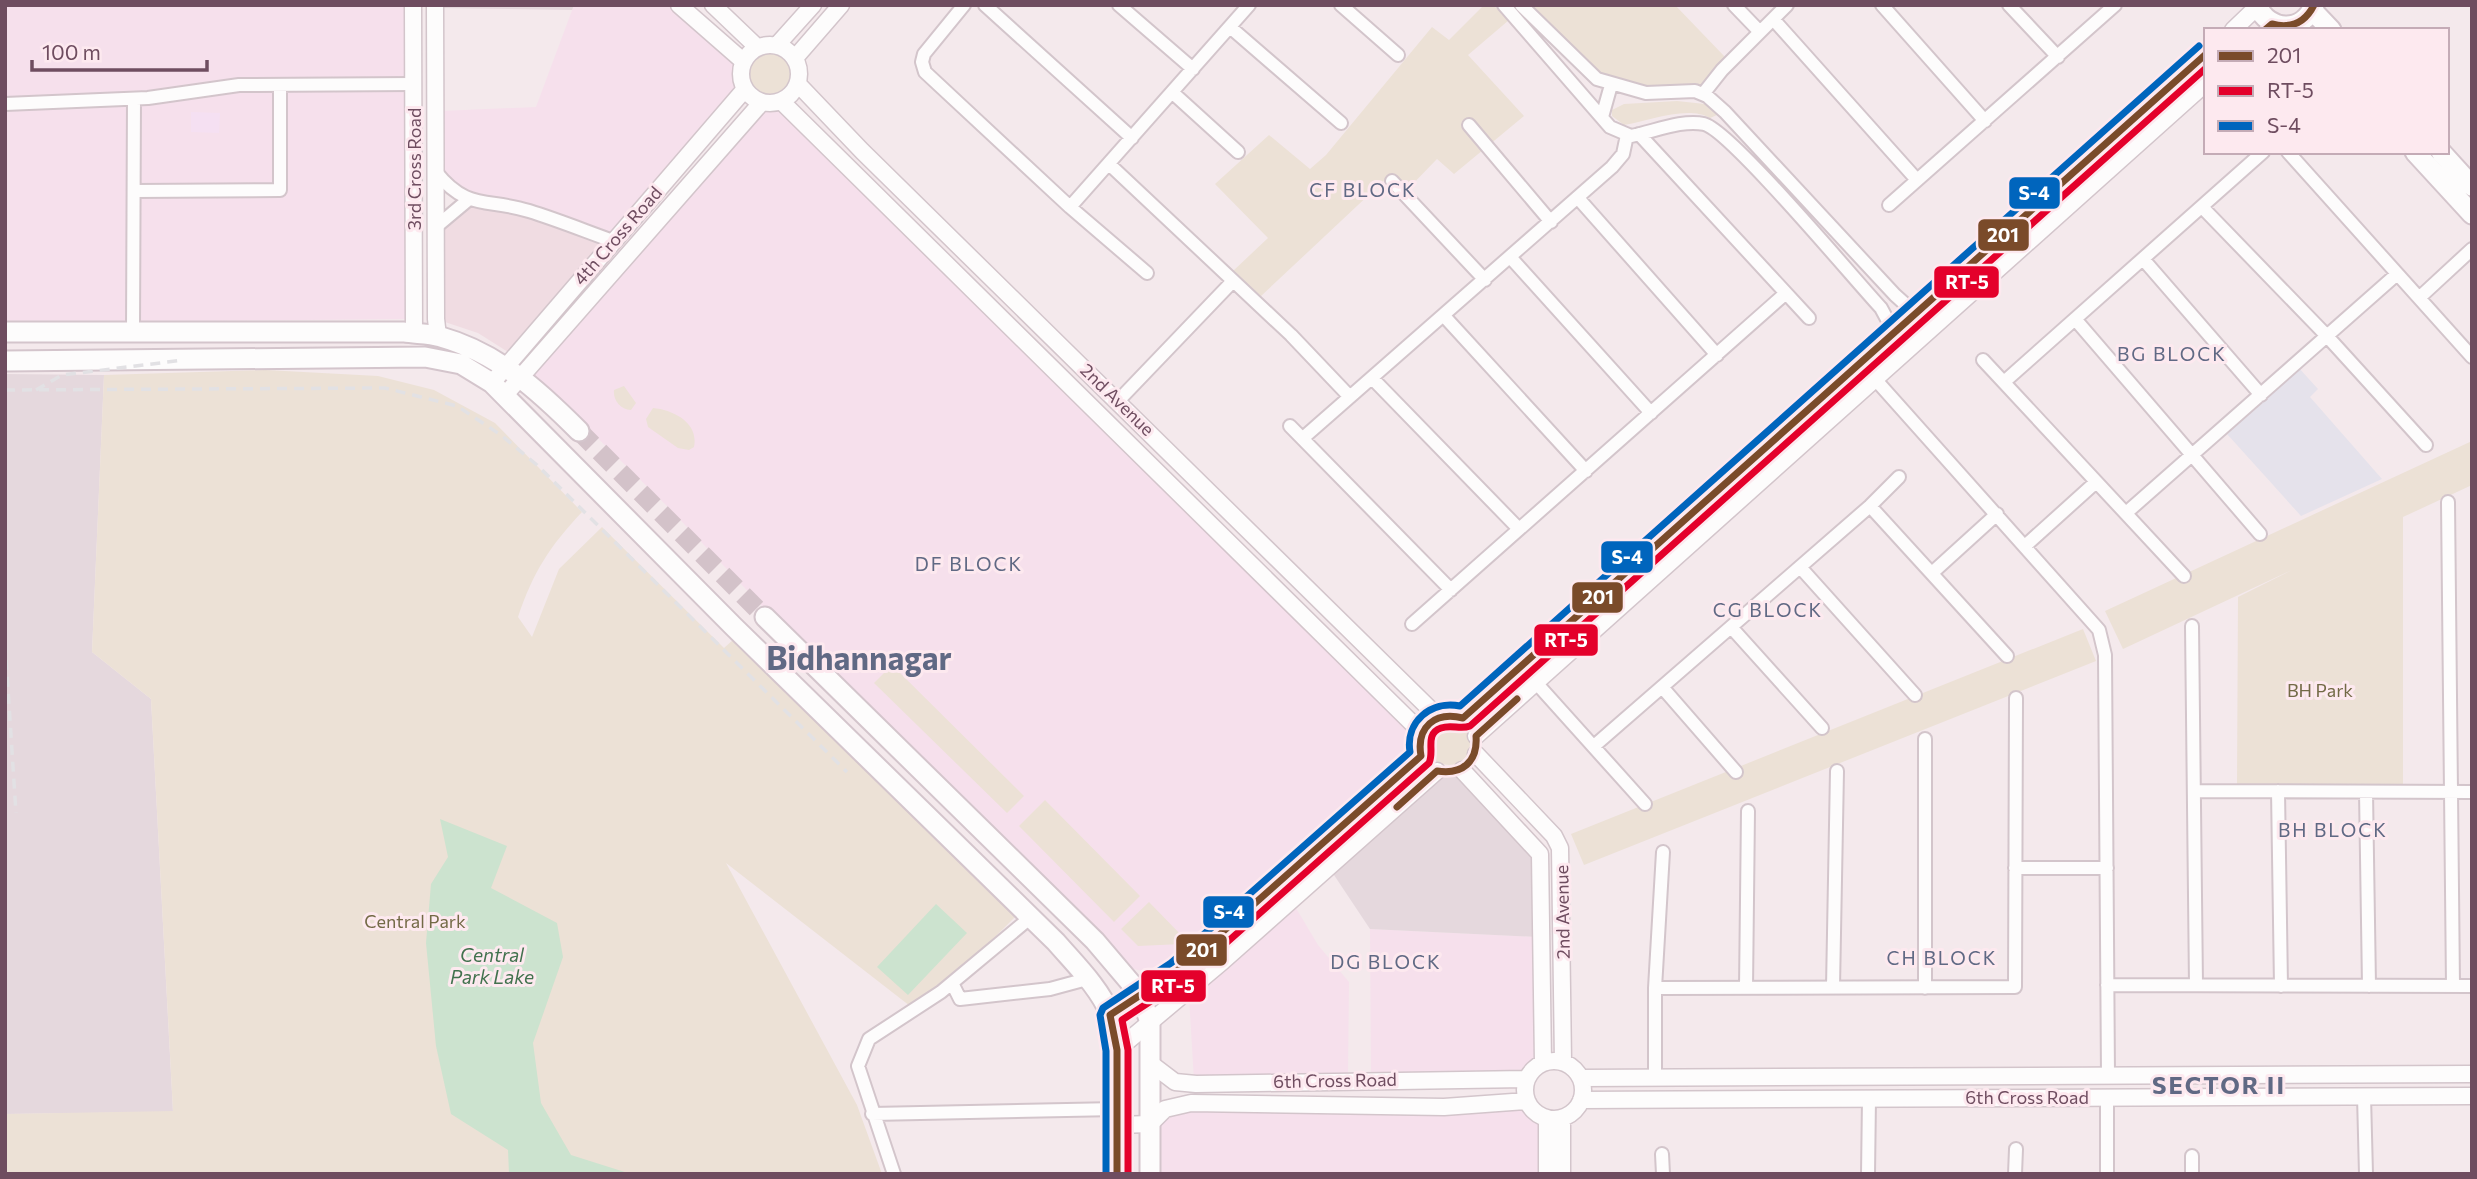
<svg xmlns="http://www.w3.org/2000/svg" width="2477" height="1179" font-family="Commissioner,sans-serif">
	<rect width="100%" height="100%" fill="#f4e9ec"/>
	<path fill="#f0dce2" d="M469,204l56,10 79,29 -93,111 -33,-21 -36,-12 3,-96z"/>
	<path fill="#f6e0ec" d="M5,5h400v314l-400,4z
		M574,5h98l65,59 2,23 -128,147 -74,-28 -65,-13 -19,-8 -11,-14 -2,-60 96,-4z
		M762,106h18l635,627v22l-238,212 -19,9 -30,-9 -348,-342 -113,-119 -135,-132z
		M1293,903l25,42 31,37 -1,93 -154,6 -5,-85z
		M1370,929l168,8 1,122 -15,14 -153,1z
		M1190,1105h332l11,13 9,4v52h-384v-46l16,-17z"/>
	<path fill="#e5d8dd" d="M439,5h135l-2,5 -133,-2z
		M5,374l99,1 -12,277 59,47 22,413 -168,2z
		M1464,776l71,84 3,77 -168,-8 -38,-57 106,-95z"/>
	<path fill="#e5e2eb" d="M2298,367l20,22 -8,8 72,82 -81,37 -74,-82z"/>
	<path fill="#f5e0f2" d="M191,112l29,1 -1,20 -28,-1z"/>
	<path fill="#ece1d6" d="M1484,5h9l16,15 -41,35 56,61 -70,58 -17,-15 -32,33 -15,-17 -130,122 -27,-26 35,-33 -53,-54 54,-49 41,34 16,-14 106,-128 17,13z
		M1527,5h148l51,53 -18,27c-31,4 -67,9 -97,-4 -28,-12 -62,-54 -84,-76z
		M747 73a23 23 0 1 1 46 0a23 23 0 1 1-46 0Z
		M1677,101l28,3 12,11 -7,3c-22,-13 -62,3 -86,7l-12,-9v-6l12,-6z
		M266,370l112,6 56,14 61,33 87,89c-32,34 -49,60 -64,105l14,20 27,-68 43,-42 122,121 10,-9 286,273 -53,53 -57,41 -184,-143 131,242 25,69h-877v-60l168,-3 -22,-412 -59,-47 12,-277z
		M624,386l12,17 -5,7c-11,-1 -18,-10 -17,-20z
		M653,408c21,2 46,15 41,39l-5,3 -11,-2 -30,-21 -2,-8z
		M2472,441v44l-69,32v269l-166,-2 1,-187 54,-27 -169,79 -18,-38z
		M2083,629l13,32 -512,204 -13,-31z
		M892,665l132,131 -17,17 -133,-130z
		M1427 743a22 22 0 1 1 44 0a22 22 0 1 1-44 0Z
		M1045,800l95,96 -26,26 -95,-96z
		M1149,902l37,38 -4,4 -44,2 -17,-17z"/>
	<path fill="#cce3cf" d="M440,819l67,27 -16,42 66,35 6,34 -30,86 8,60 30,52 60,19h-122l-1,-24 -57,-36 -15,-68 -10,-103 5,-59 17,-27z
		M936,904l31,29 -59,62 -31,-28z"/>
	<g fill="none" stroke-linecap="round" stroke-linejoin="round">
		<path stroke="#d3c2c9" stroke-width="19" stroke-dasharray="19 10" stroke-linecap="butt" d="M579,431l186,186"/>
		<defs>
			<path id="minor" d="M964,5l-40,49 -2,8 3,10 145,135 77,66
				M985,5l147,133
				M1119,5l74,64
				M1341,5l57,50
				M1504,5l106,122 21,9c22,-4 51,-17 73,-12 26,6 150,155 177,184l7,13 1,16
				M1521,5l76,74 49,14 49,-2 12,5 18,16 170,183 10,9 17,4
				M1734,5l26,27
				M1882,5l103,116
				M2009,5l49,52
				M1773,19l144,161
				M1230,27l111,96
				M1173,93l65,59
				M1703,94l19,-24 65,-65
				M5,104l143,-6 91,-13 175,-1
				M1602,117l9,-32
				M1469,125l82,97
				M1639,134l170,184
				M2288,152l184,205
				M1109,164l182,171 59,62
				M436,172c31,39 52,26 93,39 29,9 56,20 84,30
				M1392,181l93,99
				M134,191l146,-1v-104
				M1578,198l139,157
				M1889,205l226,-200
				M1070,207l179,-202
				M2202,207l124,128 100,110
				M437,226l31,-26
				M1511,258l140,155
				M2143,259l118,136
				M2419,298l53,-49
				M1444,316l142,155
				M2075,319l185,215
				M133,331l1,-232
				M1983,360l201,216
				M1372,378l147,151
				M1875,379l224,251 6,25 3,421
				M2004,382l259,-230
				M1118,401l115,-120
				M1290,426l161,164
				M1303,438l309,-271 11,-13 4,-19
				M2448,502l5,484
				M1870,506l137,150
				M2126,513l271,-239
				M2025,546l71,-64
				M1800,567l115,128
				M1932,573l65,-59
				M1412,624l374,-331
				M2192,626l4,359
				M1731,627l91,101
				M1521,666l124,138
				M1662,687l74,85
				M1594,746l276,-240 29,-29
				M2194,791l278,1
				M2278,791l3,195
				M2366,792l3,194
				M2015,868h92
				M952,983l8,16 90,-10 37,-10
				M2107,985l365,1
				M1833,987l4,-216
				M1655,988l360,-1 1,-289
				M1746,988l2,-177
				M1925,988v-249
				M1655,1078v-90l8,-136
				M2364,1096l2,78
				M872,1114l245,-5
				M1662,1154l1,20
				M894,1174l-36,-108 11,-27 72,-47 90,-75
				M1868,1174l1,-75
				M2015,1174l1,-25
				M2107,1174v-77
				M2192,1174v-18"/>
			<path id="tertiary" d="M413,5l1,329
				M435,5l1,314 2,17
				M679,5l64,56
				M713,5l44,42
				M2233,30l24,-23
				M741 74a29 29 0 1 1 58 0a29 29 0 1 1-58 0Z
				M777,45l36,-40
				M795,58l46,-53
				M798,84l64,67 575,565
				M781,101l640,631
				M492,383l253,-294
				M505,395l257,-293
				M1463,718l743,-664
				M1476,736l730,-653
				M1476,754l78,82 6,12 3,214
				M1462,770l78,84 3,209
				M1110,1015l67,-44 244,-215
				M1117,1050l106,-89 214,-190
				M1525 1090a29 29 0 1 1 58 0a29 29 0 1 1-58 0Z
				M1150,1063l25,19 21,2 331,-5
				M1581,1078l891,-4
				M1581,1100l891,-4
				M1547,1118v56
				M1562,1118v56
				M1117,1125l33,-1 15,-15 26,-6 253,4 83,-6"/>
			<path id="secondary" d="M2257,5c11,27 46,29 57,0
				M2312,10l19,20
				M2415,152l57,62
				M2441,152l31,34
				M5,332h399c12,2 25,1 37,5 57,16 98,54 138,94
				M5,361l420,-4 36,7 31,19 242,244 322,315c19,22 44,46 55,74 14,39 6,115 6,158
				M765,617l330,324 45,53 10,28v152"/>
		</defs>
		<use href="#minor" stroke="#d3c5cb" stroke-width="16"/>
		<use href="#tertiary" stroke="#d3c5cb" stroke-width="19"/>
		<use href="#secondary" stroke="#d4c5cc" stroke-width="23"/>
		<use href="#minor" stroke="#fdfcfc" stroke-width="12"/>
		<use href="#tertiary" stroke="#fdfcfc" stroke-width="16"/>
		<use href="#secondary" stroke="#fdfcfc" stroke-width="19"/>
		<path stroke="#e2e1e4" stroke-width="3.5" stroke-dasharray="10 7" stroke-linecap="butt" d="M5,390l380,-2 72,18 44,29 36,30 310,307
			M36,390l26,-15 122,-15
			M5,643l11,170"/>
		<defs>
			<path id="bus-1" d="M2265,30l7,-6c19,5 33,-1 42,-19
				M1397,807l40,-36c25,4 41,-9 39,-35l41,-37
				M1117,1174v-124l-7,-35 67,-44 32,-27 212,-188c-5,-29 14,-45 42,-38l743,-664"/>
			<path id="bus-2" d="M1128,1174v-124l-6,-30 61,-40 33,-28 213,-189c6,-12 -5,-29 12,-35 11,-4 19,2 29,-2l736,-658"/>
			<path id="bus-3" d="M1106,1174v-123l-6,-36 3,-7 68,-45 31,-27 208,-184c-5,-30 21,-52 50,-46l739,-660"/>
		</defs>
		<use href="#bus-1" stroke="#fde9ef" stroke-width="12"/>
		<use href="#bus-2" stroke="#fde9ef" stroke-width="12"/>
		<use href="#bus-3" stroke="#fde9ef" stroke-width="12"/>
		<use href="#bus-1" stroke="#7a4b2a" stroke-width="7"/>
		<use href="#bus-2" stroke="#e4002b" stroke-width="7"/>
		<use href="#bus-3" stroke="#0065bd" stroke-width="7"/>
	</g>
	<g text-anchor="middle" stroke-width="6" stroke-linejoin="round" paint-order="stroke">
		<g font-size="18" fill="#6f4d60" stroke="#fde9ef">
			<text transform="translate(415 169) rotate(-90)" y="6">3rd Cross Road</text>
			<text transform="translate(618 236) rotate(-49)" y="6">4th Cross Road</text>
			<text transform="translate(1117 400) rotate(44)" y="6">2nd Avenue</text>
			<text transform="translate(1563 912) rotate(-91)" y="6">2nd Avenue</text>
			<text transform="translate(1335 1081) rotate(-1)" y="6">6th Cross Road</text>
			<text x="2027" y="1104">6th Cross Road</text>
		</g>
		<g font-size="18" fill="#736a46" stroke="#fde9ef">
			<text x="2320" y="697">BH Park</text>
			<text x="415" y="928">Central Park</text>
		</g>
		<g font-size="19" letter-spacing="2" fill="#606984" stroke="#fde9ef">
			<text x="1363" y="197">CF BLOCK</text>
			<text x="2172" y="361">BG BLOCK</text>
			<text x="969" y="571">DF BLOCK</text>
			<text x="1768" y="617">CG BLOCK</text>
			<text x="2333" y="837">BH BLOCK</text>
			<text x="1942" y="965">CH BLOCK</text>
			<text x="1386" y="969">DG BLOCK</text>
		</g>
		<g font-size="19" font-style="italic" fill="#42724e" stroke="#fde9ef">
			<text x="492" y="962">Central<tspan x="492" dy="22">Park Lake</tspan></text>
		</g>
		<g font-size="24" font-weight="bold" letter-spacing="2" fill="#606984" stroke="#fde9ef">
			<text x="2219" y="1094">SECTOR II</text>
		</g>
		<g font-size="32" font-weight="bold" fill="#606984" stroke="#fde9ef">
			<text x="859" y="670">Bidhannagar</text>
		</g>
	</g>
	<g stroke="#fde9ef" stroke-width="2.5">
		<rect x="2008" y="176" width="53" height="34" rx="7" fill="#0065bd"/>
		<rect x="1977" y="218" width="53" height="34" rx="7" fill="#7a4b2a"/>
		<rect x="1933" y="265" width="67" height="34" rx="7" fill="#e4002b"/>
		<rect x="1600" y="540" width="54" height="34" rx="7" fill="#0065bd"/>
		<rect x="1571" y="581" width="53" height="33" rx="7" fill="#7a4b2a"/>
		<rect x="1533" y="623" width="66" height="34" rx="7" fill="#e4002b"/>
		<rect x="1202" y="895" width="53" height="34" rx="7" fill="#0065bd"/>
		<rect x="1175" y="933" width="53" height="34" rx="7" fill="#7a4b2a"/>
		<rect x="1140" y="969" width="67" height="34" rx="7" fill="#e4002b"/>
	</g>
	<g font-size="19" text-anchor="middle" font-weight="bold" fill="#fff">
		<text x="2034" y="200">S-4</text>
		<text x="2003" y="242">201</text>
		<text x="1967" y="289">RT-5</text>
		<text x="1627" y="564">S-4</text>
		<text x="1598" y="604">201</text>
		<text x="1566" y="647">RT-5</text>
		<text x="1229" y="919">S-4</text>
		<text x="1202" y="957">201</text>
		<text x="1173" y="993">RT-5</text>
	</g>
	<rect width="2477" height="1179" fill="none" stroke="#6f4d60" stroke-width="14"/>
	<rect x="2204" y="28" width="245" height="126" fill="#fde9ef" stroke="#c4abb6" stroke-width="2"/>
	<rect x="2218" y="51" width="35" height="10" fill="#7a4b2a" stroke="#c4abb6" stroke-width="2"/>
	<text x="2267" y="63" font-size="21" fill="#6f4d60">201</text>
	<rect x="2218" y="86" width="35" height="10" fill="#e4002b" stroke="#c4abb6" stroke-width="2"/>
	<text x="2267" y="98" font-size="21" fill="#6f4d60">RT-5</text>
	<rect x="2218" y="121" width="35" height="10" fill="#0065bd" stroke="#c4abb6" stroke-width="2"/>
	<text x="2267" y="133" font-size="21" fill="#6f4d60">S-4</text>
	<path d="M32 60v10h175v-10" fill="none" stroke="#6f4d60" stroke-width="3.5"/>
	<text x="42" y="60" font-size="21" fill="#6f4d60" stroke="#fde9ef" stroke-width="5" paint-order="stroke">100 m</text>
</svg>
